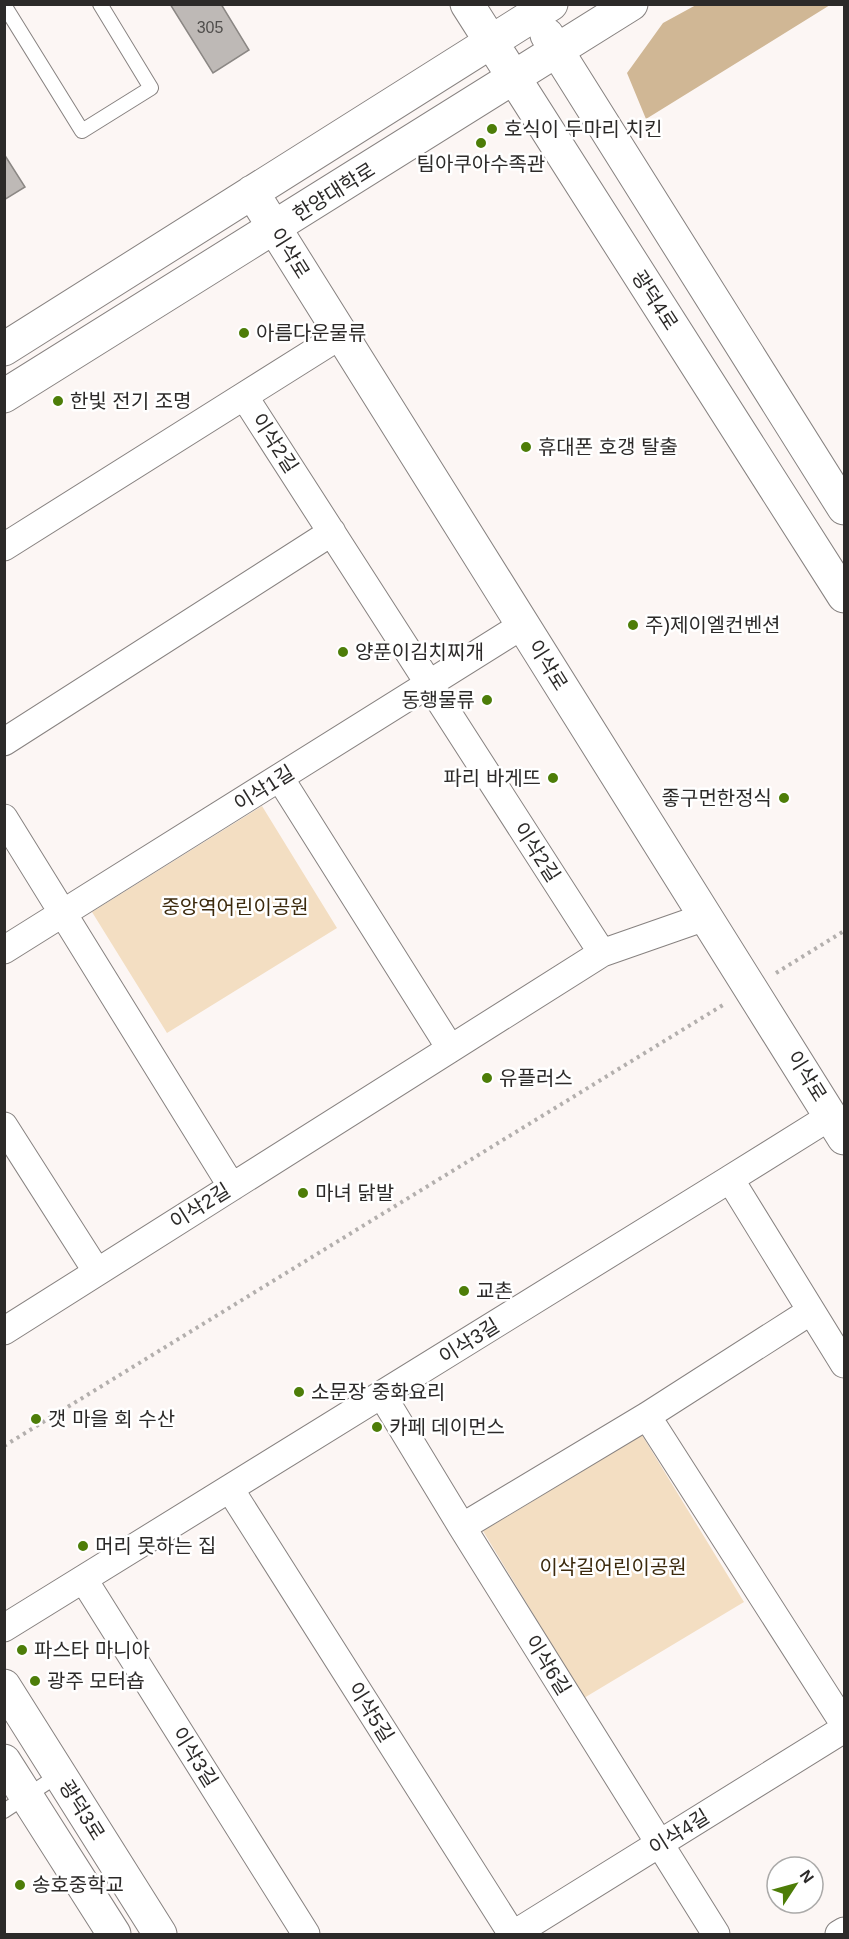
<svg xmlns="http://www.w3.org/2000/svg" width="849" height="1939" font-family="Arial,'Noto Sans KR',sans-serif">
	<rect width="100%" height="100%" fill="#fcf6f4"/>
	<path fill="#f3dec2" d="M262,806l75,122 -170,105 -75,-121z
		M642,1435l102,167 -160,96 -101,-167z"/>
	<path fill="#d0b795" d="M696,5v-1l134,1 -184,114 -19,-46 36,-50z"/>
	<path fill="#beb9b6" stroke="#8b8784" stroke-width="1.5" d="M170,4h51l28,46 -36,23z
		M4,154l21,33 -21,13z"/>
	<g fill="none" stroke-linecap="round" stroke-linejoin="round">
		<defs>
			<path id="lane" d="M4,5l78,126 69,-43 -51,-84
				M4,1811l56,-37"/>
			<path id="street" d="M244,396l97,-61
				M4,547l240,-151 358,557 -598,378
				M4,742l328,-210
				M280,778l170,270
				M4,818l228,369
				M4,950l519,-325
				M602,953l106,-37
				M4,1126l93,146
				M730,1179l101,-63
				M382,1395l80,132 254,407
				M647,1416l197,308
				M230,1489l282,445
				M462,1527l185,-111 164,-105
				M84,1580l222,354
				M4,1628l726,-449 114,185
				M514,1934l330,-205
				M839,1934l5,-3"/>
			<path id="secondary" d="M467,4l377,592
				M547,35l297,473
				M252,192l592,946
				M4,349l547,-345
				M4,396l627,-392
				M4,1686l156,248
				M4,1761l110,173"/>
		</defs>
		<use href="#lane" stroke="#878280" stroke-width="16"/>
		<use href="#street" stroke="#878280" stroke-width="29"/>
		<use href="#secondary" stroke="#878280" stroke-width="35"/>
		<path stroke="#b3afad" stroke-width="4" stroke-dasharray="3 4.5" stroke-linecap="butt" d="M776,973l68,-42
			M4,1446l719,-441"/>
		<use href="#lane" stroke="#fff" stroke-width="14"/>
		<use href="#street" stroke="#fff" stroke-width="27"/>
		<use href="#secondary" stroke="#fff" stroke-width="33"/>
	</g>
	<g fill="#4d7d08" stroke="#fff" stroke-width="2">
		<circle cx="492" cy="129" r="6"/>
		<circle cx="481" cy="143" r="6"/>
		<circle cx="244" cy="333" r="6"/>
		<circle cx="58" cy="401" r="6"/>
		<circle cx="526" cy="447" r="6"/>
		<circle cx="633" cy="625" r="6"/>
		<circle cx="343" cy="652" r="6"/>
		<circle cx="487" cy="700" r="6"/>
		<circle cx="553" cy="778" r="6"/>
		<circle cx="784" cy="798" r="6"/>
		<circle cx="487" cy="1078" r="6"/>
		<circle cx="303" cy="1193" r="6"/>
		<circle cx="464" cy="1291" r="6"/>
		<circle cx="299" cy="1392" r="6"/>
		<circle cx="36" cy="1419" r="6"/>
		<circle cx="377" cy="1427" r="6"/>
		<circle cx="83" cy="1546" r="6"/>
		<circle cx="22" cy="1650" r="6"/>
		<circle cx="35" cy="1681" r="6"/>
		<circle cx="20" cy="1885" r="6"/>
	</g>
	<g text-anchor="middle" stroke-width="5" stroke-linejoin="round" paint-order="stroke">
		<g font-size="16" fill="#504e4c">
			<text x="210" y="33">305</text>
		</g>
		<g font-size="20" fill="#2c2a29" stroke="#fff" text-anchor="start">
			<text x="504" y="136">호식이 두마리 치킨</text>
			<text x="481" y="171" text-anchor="middle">팀아쿠아수족관</text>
			<text x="256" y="340">아름다운물류</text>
			<text x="70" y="408">한빛 전기 조명</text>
			<text x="538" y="454">휴대폰 호갱 탈출</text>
			<text x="645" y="632">주)제이엘컨벤션</text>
			<text x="355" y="659">양푼이김치찌개</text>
			<text x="475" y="707" text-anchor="end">동행물류</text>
			<text x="541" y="785" text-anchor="end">파리 바게뜨</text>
			<text x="772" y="805" text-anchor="end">좋구먼한정식</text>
			<text x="499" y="1085">유플러스</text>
			<text x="315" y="1200">마녀 닭발</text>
			<text x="476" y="1298">교촌</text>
			<text x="311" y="1399">소문장 중화요리</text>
			<text x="48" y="1426">갯 마을 회 수산</text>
			<text x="389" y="1434">카페 데이먼스</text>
			<text x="95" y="1553">머리 못하는 집</text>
			<text x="34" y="1657">파스타 마니아</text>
			<text x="47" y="1688">광주 모터숍</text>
			<text x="32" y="1892">송호중학교</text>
		</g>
		<g font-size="20" fill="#2c2a29" stroke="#fff">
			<text transform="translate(334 192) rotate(-32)" y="7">한양대학로</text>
			<text transform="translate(290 253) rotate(58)" y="7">이삭로</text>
			<text transform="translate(655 300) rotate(57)" y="7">광덕4로</text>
			<text transform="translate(275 443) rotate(57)" y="7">이삭2길</text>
			<text transform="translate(548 665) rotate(58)" y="7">이삭로</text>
			<text transform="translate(264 788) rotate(-32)" y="7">이삭1길</text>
			<text transform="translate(537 852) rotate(57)" y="7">이삭2길</text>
			<text transform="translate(807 1076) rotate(58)" y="7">이삭로</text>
			<text transform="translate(200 1206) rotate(-32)" y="7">이삭2길</text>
			<text transform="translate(469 1341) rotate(-32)" y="7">이삭3길</text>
			<text transform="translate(548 1665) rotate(58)" y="7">이삭6길</text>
			<text transform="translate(371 1712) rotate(58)" y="7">이삭5길</text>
			<text transform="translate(195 1757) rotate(58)" y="7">이삭3길</text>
			<text transform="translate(82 1810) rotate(58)" y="7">광덕3로</text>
			<text transform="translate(679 1832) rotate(-32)" y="7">이삭4길</text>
		</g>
		<g font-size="20" fill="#3b290c" stroke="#fff">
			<text x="235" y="914">중앙역어린이공원</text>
			<text x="613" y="1574">이삭길어린이공원</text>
		</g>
	</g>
	<rect width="849" height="1939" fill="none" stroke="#2c2a29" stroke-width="12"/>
	<g transform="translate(795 1885) rotate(54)"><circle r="28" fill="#ffffff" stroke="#abaaa9" stroke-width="1.5"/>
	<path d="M0-4.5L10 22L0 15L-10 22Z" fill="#4d7d08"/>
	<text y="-9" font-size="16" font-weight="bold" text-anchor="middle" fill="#2c2a29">N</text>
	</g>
</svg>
